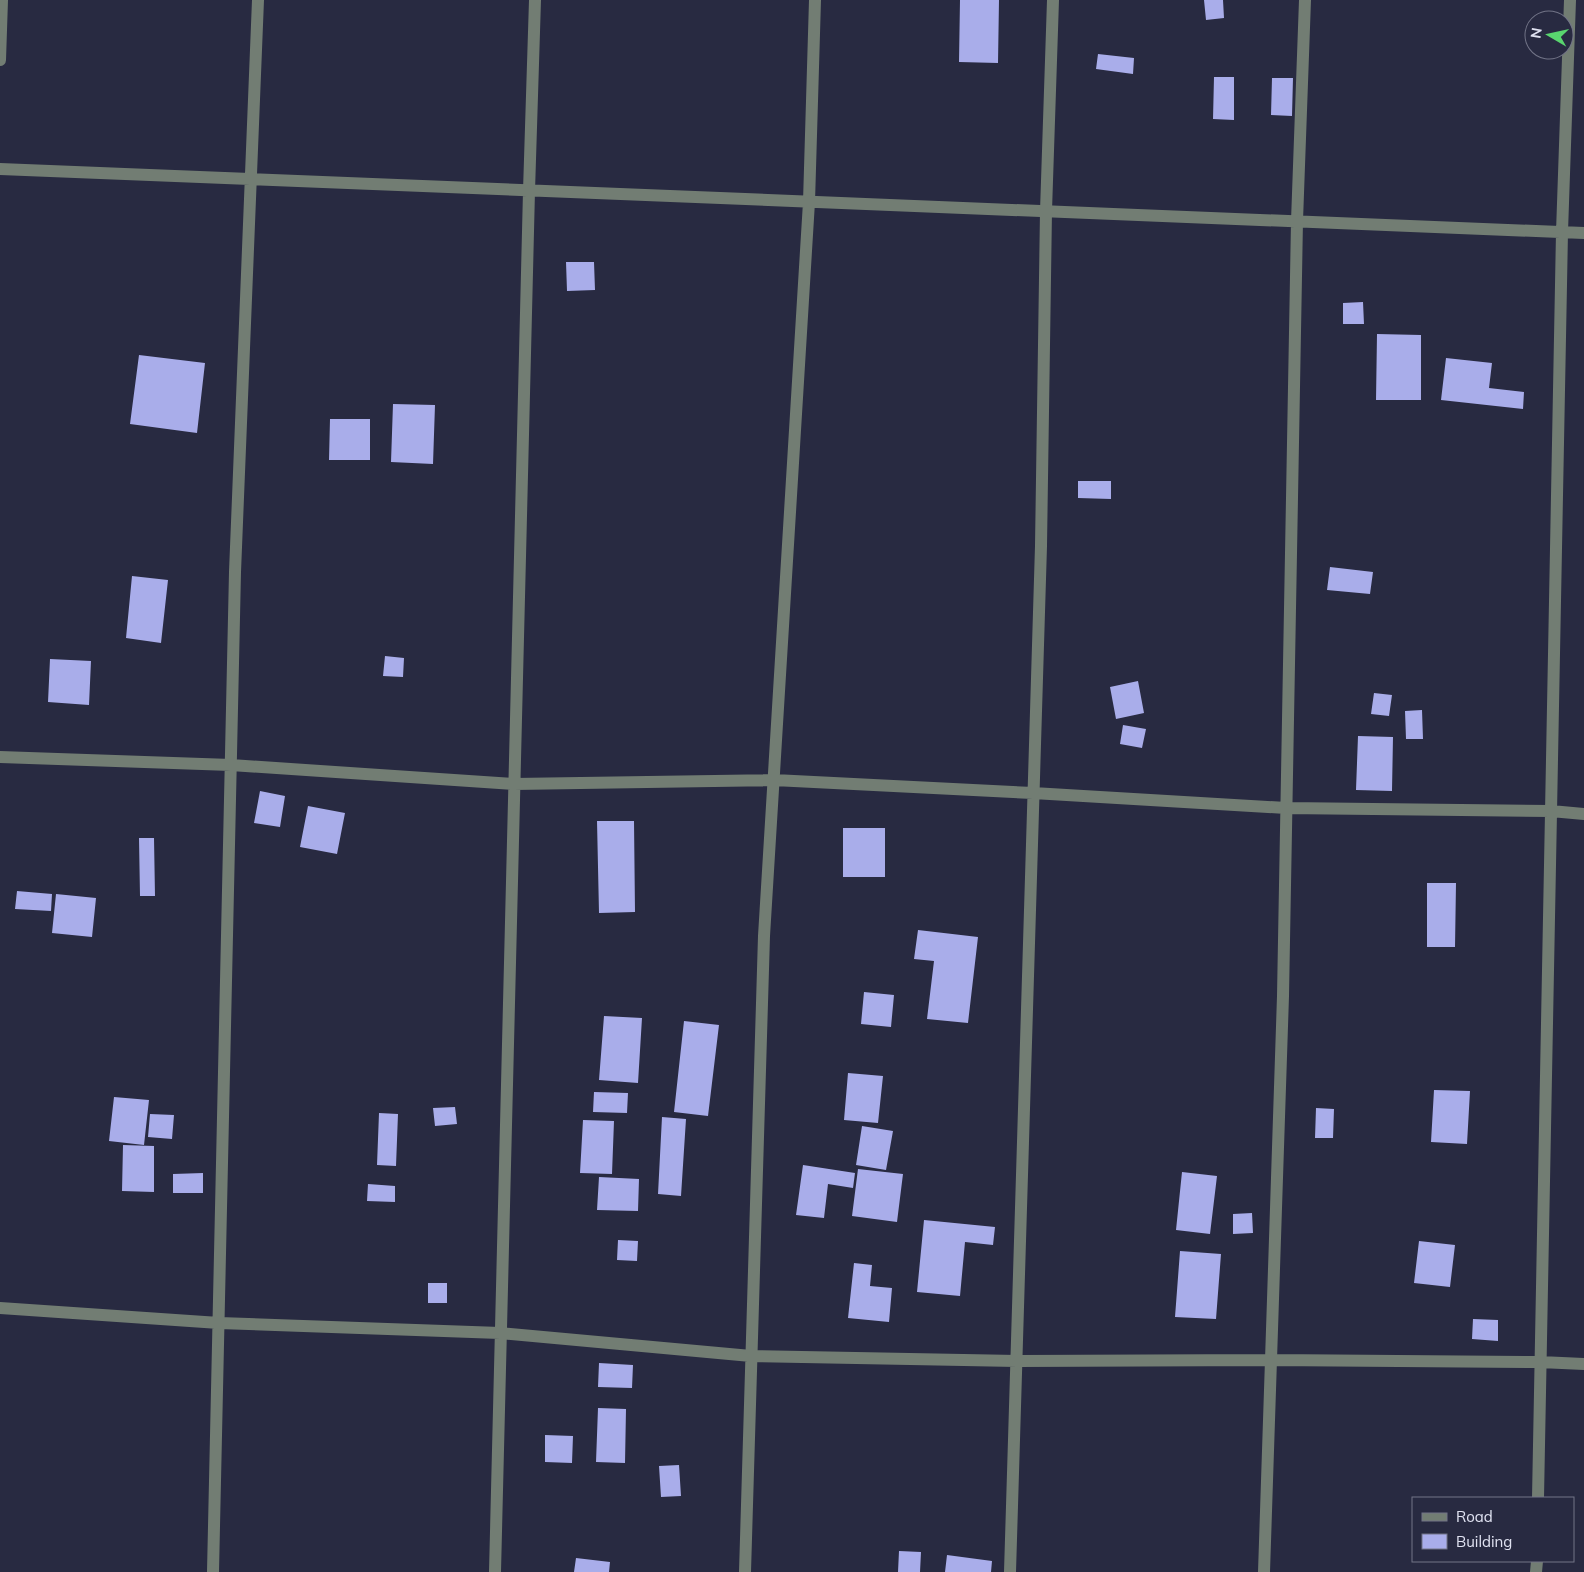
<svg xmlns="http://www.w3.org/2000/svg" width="1584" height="1572" font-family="Mulish,sans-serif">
	<rect width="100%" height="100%" fill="#282a41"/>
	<path fill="#a9adea" d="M960,0h39l-1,63 -39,-1z
		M1204,0h19l1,18 -18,2z
		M1098,54l36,4 -1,16 -37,-5z
		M1214,77h20v43l-21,-1z
		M1272,78h21l-1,38 -21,-1z
		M566,262h28l1,28 -28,1z
		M1363,302l1,22h-21v-21z
		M1377,334l44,1v65h-45z
		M139,355l66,8 -8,70 -67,-9z
		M1446,358l46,5 -3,25 35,4 -1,17 -82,-9z
		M393,404l42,1 -2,59 -42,-2z
		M330,419h40v41h-41z
		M1078,481h33v18l-33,-1z
		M1330,567l43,5 -3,22 -43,-4z
		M132,576l36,4 -7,63 -35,-5z
		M385,656l19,2 -1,19 -20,-1z
		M50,659l41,2 -2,44 -41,-3z
		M1138,681l6,32 -28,6 -6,-32z
		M1374,693l18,2 -3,21 -18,-2z
		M1422,710l1,29h-17l-1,-28z
		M1123,725l23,4 -4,19 -22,-4z
		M1358,736l35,1 -1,54 -36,-1z
		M260,791l25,5 -5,31 -26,-4z
		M308,806l37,7 -8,41 -37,-7z
		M597,821h37l1,91 -36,1z
		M843,828h42v49h-42z
		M139,838h15l1,58h-15z
		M1427,883h29l-1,64h-28z
		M17,891l35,3 -1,17 -36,-2z
		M56,894l40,4 -4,39 -40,-4z
		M918,930l60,7 -10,86 -41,-4 7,-58 -20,-2z
		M864,992l30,3 -3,32 -30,-3z
		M604,1016l38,2 -4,65 -39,-3z
		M684,1021l35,4 -11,91 -34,-4z
		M848,1073l35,3 -5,47 -34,-3z
		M1434,1090l36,1 -3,53 -36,-2z
		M594,1092l34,1 -1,20 -34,-1z
		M114,1097l35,3 -5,45 -35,-4z
		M455,1107l2,17 -22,2 -2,-18z
		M1316,1108l18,1 -1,29h-18z
		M379,1113l19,1 -2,52 -19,-1z
		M150,1114l24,1 -2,24 -24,-2z
		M662,1117l24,2 -5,77 -23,-2z
		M583,1120l31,1 -2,53 -32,-1z
		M862,1126l31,5 -7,39 -30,-5z
		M123,1145l31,1v46l-32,-1z
		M803,1165l52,8 -2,15 -25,-4 -4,34 -28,-3z
		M858,1169l45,5 -6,48 -45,-6z
		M1182,1172l35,4 -7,58 -34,-4z
		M203,1173v20h-30v-19z
		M599,1177l40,2 -1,32 -41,-1z
		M368,1184l27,2v16l-28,-1z
		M1252,1213l1,20 -20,1v-20z
		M924,1220l71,7 -2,18 -28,-3 -5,54 -43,-4z
		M618,1240l20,1 -1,20 -20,-1z
		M1419,1241l36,4 -5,42 -36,-4z
		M1180,1251l41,3 -5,65 -41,-2z
		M854,1263l18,2 -2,21 22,2 -3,34 -41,-4z
		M428,1283h19v20h-19z
		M1473,1319l25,1v21l-26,-2z
		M599,1363l34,2 -1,23 -34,-1z
		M598,1408l28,1 -1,54 -29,-1z
		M545,1435l28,1 -1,27 -27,-1z
		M679,1465l2,31 -20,1 -2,-31z
		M899,1551l22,1 -1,20h-22z
		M947,1555l45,6 -1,11h-46z
		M576,1558l34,4 -1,10h-35z"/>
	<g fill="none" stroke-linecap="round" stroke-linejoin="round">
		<path stroke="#727d73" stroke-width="12" d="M0,60l2,-60
			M0,169l1584,64
			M0,757l231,8 283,19 260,-4 259,13 253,15 265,3 33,3
			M0,1308l219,15 281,10 251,23 266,5 254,-1 269,2 44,2
			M1538,1498l24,-1266 8,-232
			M213,1572l22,-1000 23,-572
			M495,1572l34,-1381 6,-191
			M745,1572l19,-636 45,-734 6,-202
			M1010,1572l31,-1026 5,-335 7,-211
			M1264,1572l19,-576 14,-775 8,-221
			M1536,1572l1,-11"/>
	</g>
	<rect x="1412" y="1497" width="162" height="65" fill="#282a41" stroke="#727487"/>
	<rect x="1422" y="1513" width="25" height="8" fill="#727d73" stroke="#727487"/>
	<text x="1456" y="1522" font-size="15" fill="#e0e2f1">Road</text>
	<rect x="1422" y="1534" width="25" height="15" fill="#a9adea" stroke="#727487"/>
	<text x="1456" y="1547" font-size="15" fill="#e0e2f1">Building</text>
	<g transform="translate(1549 35) rotate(279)"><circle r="24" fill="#282a41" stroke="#727487"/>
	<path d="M0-4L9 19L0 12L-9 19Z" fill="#59d56f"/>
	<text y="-8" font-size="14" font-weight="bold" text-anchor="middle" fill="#e0e2f1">N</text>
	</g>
</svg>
